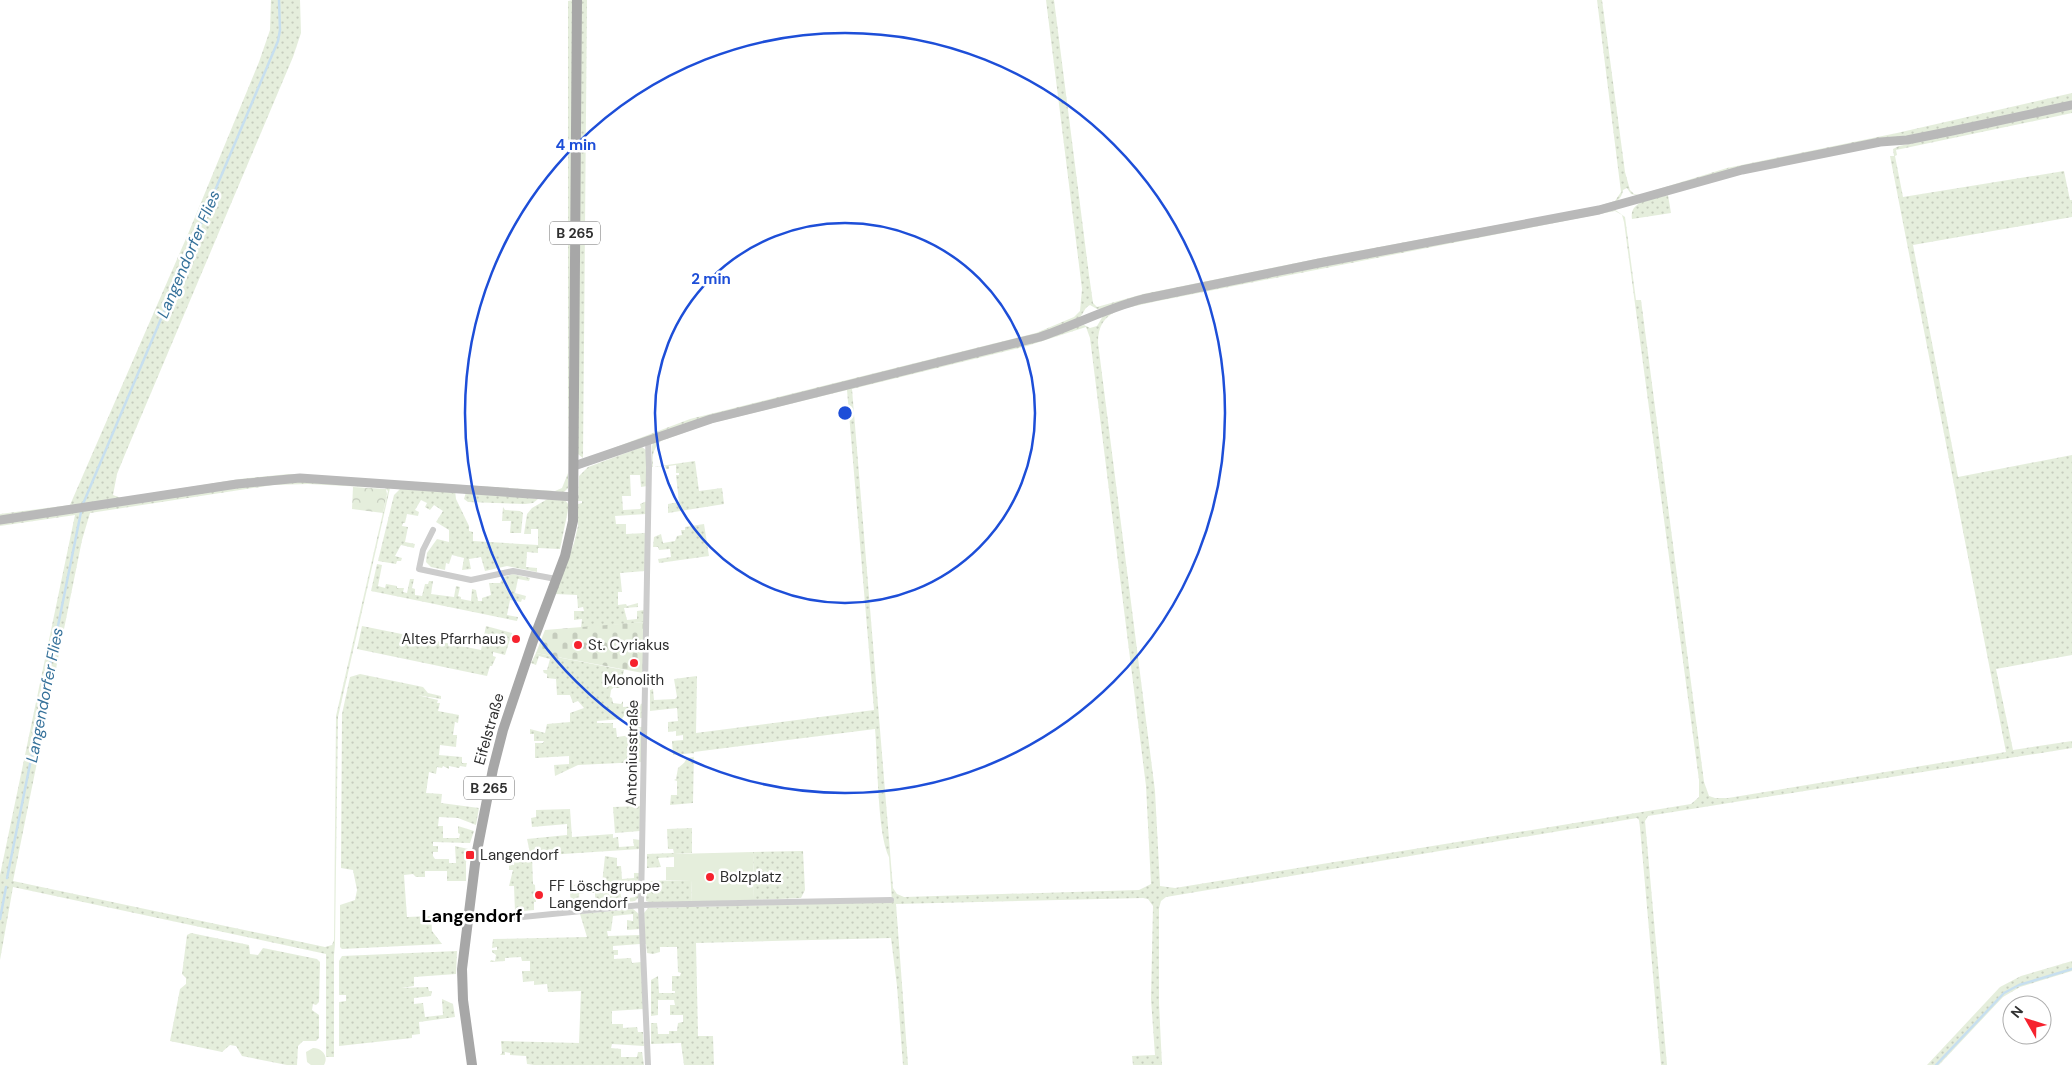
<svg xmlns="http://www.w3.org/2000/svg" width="2072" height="1065" font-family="'DM Sans',sans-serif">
	<defs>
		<pattern id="grass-dots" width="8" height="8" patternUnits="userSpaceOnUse" patternTransform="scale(1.25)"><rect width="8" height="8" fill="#e5eedc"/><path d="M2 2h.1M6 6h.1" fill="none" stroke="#c5ccbd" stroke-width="1.8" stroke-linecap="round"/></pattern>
		<pattern id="forest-crowns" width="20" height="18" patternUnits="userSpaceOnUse" patternTransform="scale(1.25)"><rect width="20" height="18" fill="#e5eedc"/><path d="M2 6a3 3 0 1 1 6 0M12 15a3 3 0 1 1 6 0" fill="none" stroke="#c5ccbd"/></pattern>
		<pattern id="cemetery-stones" width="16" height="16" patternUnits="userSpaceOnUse" patternTransform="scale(1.25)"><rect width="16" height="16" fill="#e5eedc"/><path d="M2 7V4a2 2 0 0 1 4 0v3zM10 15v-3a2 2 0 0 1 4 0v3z" fill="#c5ccbd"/></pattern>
	</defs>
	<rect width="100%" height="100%" fill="#fff"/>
	<path fill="url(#grass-dots)" fill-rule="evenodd" d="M271,0h29l1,33 -8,24 -167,395 -9,22 -4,21 8,3 119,-19 49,-5 266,17 7,-3 6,-15v-472l5,-1 -5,488 -4,4 -254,-15 -310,41v-4l70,-9 118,-271 71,-172 11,-32z
		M581,0h6l-4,458 1,1 -6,-5z
		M1046,0h8l35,275 4,28 4,4 46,-13 193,-39 259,-48 20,-6 6,-9 -24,-192h5l23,172 5,18 4,4 5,1 88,-27 170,-35 175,-40v8l-132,29 -192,36 -108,30 -9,-2 -4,-6 -4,2c-2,15 -18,16 -30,19l-265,49 -185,38 -41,13h-5l-7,-4c-6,3 -6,8 -10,12 -8,8 -20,11 -30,15l-320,79 -46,13 -79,30 -2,-2 87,-33 346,-86 38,-16 6,-6 2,-22z
		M2072,109v4l-176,37 1,5 -2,1 8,41 161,-26 6,29h2v17l-159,28 45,232 114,-22v200l-76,14 17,81 59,-9v7l-424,68 -3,5 22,244h-6l-21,-237 -1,-8 -2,-2 -471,79 -5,4 -2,7v96l3,61h-29l-1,-9 23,-1 -4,-56 2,-93 -5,-7 -5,-1 -247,6 12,161h-5l-6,-79 -6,-48 -195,5 2,93h15l1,29h-30l-3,-22 -30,1v-21h6l1,11h11v-3h8l1,-8 5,-1v-7h-13v-10h5l-1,-5h-16v15l-7,1v-36l7,-4 1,17h16v-2h-3v-15h8l1,-3 -3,-1 -1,-25h-17v5l-7,2 -6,-1 -1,-9h-1l-1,-31 4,-5 244,-6 -3,-45c-12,-24 -11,-97 -14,-128l-181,23 -1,51 -23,2 1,-10h6v-14l-3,-1 2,-1 2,-11 6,-5 3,-5 7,-1v-4l-21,2 -1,-14 11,-1v-5l-7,1v-5l-8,1v-10l10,-1 -1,-13 -27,3v-21l3,-1 1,11 21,-1 2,-2 -3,-18 23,-3 -1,57 178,-23 -27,-320 -139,34 -47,17c-8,8 -9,14 -8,26l42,-6 4,30 23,-3 2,16 -56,9v-9l11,-2 -3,-27h3v-2h-3v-8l-7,1v3h-3l-1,-3 -13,1v-21l1,-3 58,-22 373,-96 6,3 7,-2 6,-10 38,-14 473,-93 11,8 11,83h5l63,482 5,14 6,2h13l278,-46 -116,-596h4l-1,-7 6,-3zM1615,211l7,4 2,7 75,558v17l-8,7 -516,84 -15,-2 -5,-95 -57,-448c0,-35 28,-34 55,-41zM1086,327l4,11 56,448 5,98 -12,6 -235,7 -7,-3 -4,-6 -41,-499 175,-43z
		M1668,195l3,18 -39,6c-3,-19 21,-20 36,-24z
		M642,447l4,3 1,36 -6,1 -1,-12h-10l1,21h-9l1,14 17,-1 1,-1 -1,-4 7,-3 -1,13 -31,2 1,8h10v10l20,-1 -1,38 -25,2 2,19h-4v13l8,-1 1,2 11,-3v4l-14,1 3,12 10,-1v-8l7,-1v12l-63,6 1,-9 -8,1v-9h10l-1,-4 -5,1 -1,-13 -22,-1 19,-51 4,-17v-22l4,-1v-2h-4l1,-25 9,-9z
		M285,481l100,4h3l2,3 -52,229 -3,227 -1,11v102h-8v-103l-313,-67 -13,73v-85l75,-360 -75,11v-4zM308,484l77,4 3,3 -52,225 -2,224 -2,5 -7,2 -312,-66 69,-341 8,-27 183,-28z
		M401,488l54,2 1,9 13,27v5l4,1v9l65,4v-16h-7v5h-7l3,-20 5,-6 19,-11 13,2 5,6 -9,44 -22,-1v5l-11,-1 -1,15 11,1v4l-30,-6 -22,5 -4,-14 -12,2 2,10 -9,1 2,-12 -12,-3 -3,9 -3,-1 -1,7 -14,-3 -5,-5 1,-9 10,-14 12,3v-12l-13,-8 7,-11 -9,-6 -4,5 -5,-3 2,-4 -6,-3 -6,10 4,2 -1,4 -11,-2 -2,9h-2l-1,3 6,1 -3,15 10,2 -1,4 -13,-3 -6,11 7,2 -1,3h-4l-1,3 -18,-3 16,-66z
		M466,492l72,7 -5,4 -8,1 -57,-2 -4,-3z
		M503,507l2,3 15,1 3,2 -2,20h-11l1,-12h-9z
		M704,524l5,32 -50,7 -1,-4 13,-2 -1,-8 -11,1 -1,-3h-5l1,-10 7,-3 2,9 12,-2 2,-5 5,-1 -1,-5h4v-3z
		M377,564l5,1 -4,21 7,2 1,-4 11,2v2h7l-1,4 4,1 3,-14h4l-2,9 3,1v6l7,1 3,-12h3l1,-3h4l-2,13 23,3 2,-11 4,1 -2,9 3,1v2l10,2 1,-12 4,1 2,11h4v-3l9,-3 -2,-12h11l3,-6 10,-3 17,4 -1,3 -11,-2 -3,14 11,3 -1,4 -3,-1 -1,3 -11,-2 -3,15 11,2 -1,4 -146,-30z
		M362,626l119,24 5,-24 26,7 -7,22 -12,-3v4l3,1 -4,9h-2l-3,10 -130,-27z
		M536,653l88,17 -4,18h-7l-2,2 -1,7 2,1 1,5 8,1 2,-3v6l14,-1 6,-3 -1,15 -10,1 5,-11 -9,1 -6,10 -25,2v2h16v5h3l1,9 14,-2v-8h11l-1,35 -63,3 -23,11 -1,-11 15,-1v-8l-34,2v-15h8l1,-2h-10v-7h-4v-5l15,4 2,-9 23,-2v-9l14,-5 -6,-7 -5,2 -3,-8h-13l-1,-16 -9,-1v-4l-3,-1 -1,-3h4l3,-11 -11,-3 -3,9 -5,-2z
		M360,674l63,13 5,6 13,3v3l-24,-4 21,5 -1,3h3l-2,8 21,4 -1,8 -3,-1 -2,13h4l-1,12 -16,-2 -1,10 23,2v6h5l-1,4 -6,-1 -1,2 -10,-2v3l-6,-3 -1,2 -5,-1 -1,7 -7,-2 -3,21 16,1 -1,9 38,5 -3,17 -18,-7 -19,-1 -1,9h5v12h16l1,-4 -2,-1v-7l16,5 -4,12 -37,-1v4h5v6h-5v4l2,3h14v4h7l-1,-17 13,3 -2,14v18h-19v-10h-22v6h-9l-3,-3 -9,1 3,42 24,-1 1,15 10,13 -100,5 -2,-2v-42l15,-5 2,-10 -4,-20 -12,-2 1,-154 8,-37z
		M640,806v25l-25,2 -2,-26z
		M570,809l2,28 41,-3v4l5,-1 1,10 15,-1 -1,-7 7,1v9l-108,7 1,28 2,1 1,17h-2v8l-19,2 -1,-26h-5l4,-16h-4v-6l5,1 1,-8 6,-1v-4l9,1 -3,-14 40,-4v-11l-35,3 -1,-9 5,-1v-7z
		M692,828v25l-18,1v3l-16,1 3,9 -14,1v-14l27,-1 -1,-4h-5l-1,-20z
		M803,851l2,39 -4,8 -47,2 -1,-48z
		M605,856l12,2v8h4l1,13 12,-1v-5h6l-1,9 -19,2v3l4,1 -4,1 1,8 8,1 6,-1v-5h4v5l-4,4 -43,4 -1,-4 4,-1v-7h-6l-1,-3h-4v3l-5,1 1,11 -9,1 -1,-14h6l-1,-6 -4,-1 31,-1z
		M691,880l1,22h-43l-3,-1v-20z
		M633,909l6,5 1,15 -13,1v-10l6,1v-7l-20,2 -2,15h-4l1,5 32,-1v9l-27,2v4h5v5h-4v4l17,-1 1,5 9,-1 2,47 -31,2v13h11v4l14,-1 1,5h5l1,14 -32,-2 -1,4 10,1v8h16l1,-5h4l2,13h-110l-7,-1 -1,-8 -16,-1v-2l-5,-1v3h-5l2,-2 -1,-12 78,2 2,-52 -33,1 -1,-8 -13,1v-4l-11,1 -1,-11h8v-10h-8l-1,-4 -16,1v3l-15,1 1,-2 4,1 1,-6 -4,-3v-2h5v-3l-5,1 1,-9 94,-2 -7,-23z
		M191,933l58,12 1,9 8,1 5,-7 54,11 3,3 -1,40 -3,3 -3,-1 -1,6 7,5v23l-3,3h-13l-5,5 -1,19h-10l-45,-9 -6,-10 -6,-1 -8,7 -52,-11 10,-52 6,-5v-6l-4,-4 5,-39z
		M457,951l-1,23 -42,3v9l-13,2 27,-1 1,4h3l-1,5 -17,2v6l9,-1 2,14 18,-2 -1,-16 11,5 2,13 -36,5 1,12 -8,1v3l-73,8v-44l7,-1v-6h-7v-34l3,-5z
		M2072,961v10l-52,16 -17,10 -64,68h-12l73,-78 21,-11z"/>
	<path fill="url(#forest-crowns)" d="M353,487l33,2 1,5 -4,19 -31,-4z"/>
	<path fill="url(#cemetery-stones)" d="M644,622l-1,51 -107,-20 9,-23z"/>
	<path fill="#e5eedc" d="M753,852l1,48 -62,2 -1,-22h-25v-13h8v-13z
		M313,1048c9,0 16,8 11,17h-13l-4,-3 -1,-10z"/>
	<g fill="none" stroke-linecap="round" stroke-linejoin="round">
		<path stroke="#c7dfef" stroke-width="2.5" d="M83,504l195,-463 2,-11 -1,-30
			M7,878l74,-366
			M0,919l6,-32
			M1936,1065l68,-72 15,-8 53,-16"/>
		<path stroke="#ccc" stroke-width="6" d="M648,441l1,26 -8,438 7,160
			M433,530l-10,20 -4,19 52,11 42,-9 43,8
			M467,920h26l148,-15 250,-5"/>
		<path stroke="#b9b9b9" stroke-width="9" d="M574,466l137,-47 329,-82c35,-12 67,-29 103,-38l176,-36 280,-53 143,-40 138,-28 27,-2 45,-9 120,-26
			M0,520l237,-36 63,-6 274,19"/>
		<path stroke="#a7a7a7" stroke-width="10" d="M472,1065l-9,-65 -1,-31 14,-113 17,-87 10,-39 30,-89 32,-85 8,-35 4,-521"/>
	</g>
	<g fill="none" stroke="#1d4ed8" stroke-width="2.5">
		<circle cx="845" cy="413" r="190"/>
		<circle cx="845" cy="413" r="380"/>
	</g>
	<g fill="#f6222e" stroke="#fff" stroke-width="2">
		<circle cx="516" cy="639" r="5"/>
		<circle cx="578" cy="645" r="5"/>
		<circle cx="634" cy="663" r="5"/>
		<rect x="465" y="850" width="10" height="10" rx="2.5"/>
		<circle cx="710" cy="877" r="5"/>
		<circle cx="539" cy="895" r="5"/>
	</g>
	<g text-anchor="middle" stroke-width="5" stroke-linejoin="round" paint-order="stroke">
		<g fill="#fff" stroke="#6d6d6d" stroke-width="1">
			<rect x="550" y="221.5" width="50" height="23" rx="4"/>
			<rect x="464" y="776.5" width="50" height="23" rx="4"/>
		</g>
		<g font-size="14" font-weight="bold" fill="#2f2f2f">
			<text x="575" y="238">B 265</text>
			<text x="489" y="793">B 265</text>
		</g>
		<g font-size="15" fill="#2f2f2f" stroke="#fff" text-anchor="start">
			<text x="506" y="644" text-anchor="end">Altes Pfarrhaus</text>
			<text x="588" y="650">St. Cyriakus</text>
			<text x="634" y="685" text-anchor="middle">Monolith</text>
			<text x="480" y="860">Langendorf</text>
			<text x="720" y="882">Bolzplatz</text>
			<text x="549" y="891">FF Löschgruppe<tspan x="549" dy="17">Langendorf</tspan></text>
		</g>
		<g font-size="15" fill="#2f2f2f" stroke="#fff">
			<text transform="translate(489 729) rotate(-74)" y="5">Eifelstraße</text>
			<text transform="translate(632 753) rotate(-89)" y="5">Antoniusstraße</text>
		</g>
		<g font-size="16" font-style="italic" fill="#35719a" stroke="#fff">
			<text transform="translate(188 254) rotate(-67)" y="6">Langendorfer Flies</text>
			<text transform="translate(44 695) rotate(-79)" y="6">Langendorfer Flies</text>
		</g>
		<g font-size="18" font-weight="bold" fill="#000" stroke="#fff">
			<text x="472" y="922">Langendorf</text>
		</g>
	</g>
	<circle cx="845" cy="413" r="8" fill="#1d4ed8" stroke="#fff" stroke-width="2.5"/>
	<g font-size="15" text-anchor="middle" font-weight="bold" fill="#1d4ed8" stroke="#fff" stroke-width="5" stroke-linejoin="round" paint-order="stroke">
		<text x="576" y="150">4 min</text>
		<text x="711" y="284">2 min</text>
	</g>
	<g transform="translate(2027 1020) rotate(309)"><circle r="24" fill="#ffffff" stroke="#acacac"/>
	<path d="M0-4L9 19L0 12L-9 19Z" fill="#f6222e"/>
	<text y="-8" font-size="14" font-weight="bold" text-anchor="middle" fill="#2f2f2f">N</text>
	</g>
</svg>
